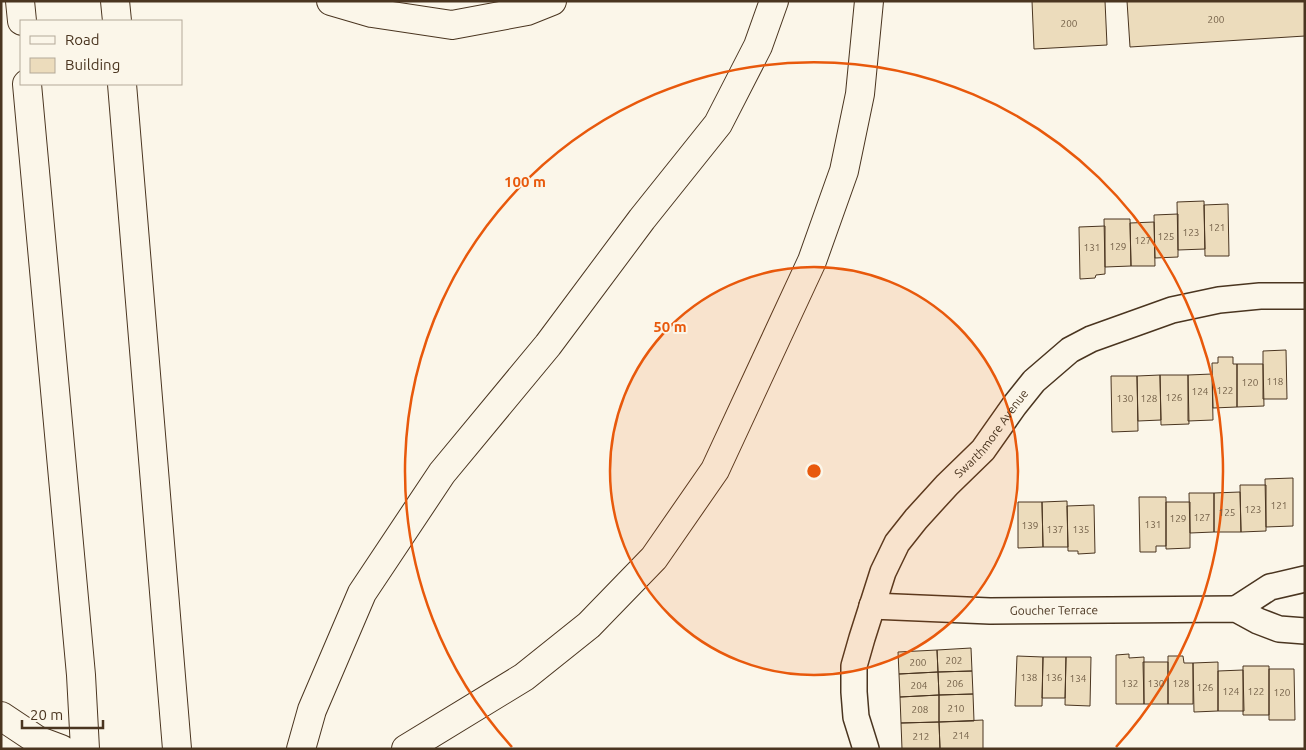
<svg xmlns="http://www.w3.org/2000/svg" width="1306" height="750" font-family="Ubuntu,sans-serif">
	<rect width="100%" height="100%" fill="#fbf6e9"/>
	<path fill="#ecdcbc" stroke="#4a3520" d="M1032,1h73l2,44 -73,4z
		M1127,1h178v35l-175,11z
		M1204,201l1,48 -27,1 -1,-48z
		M1228,204l1,52h-24l-1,-51z
		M1178,214v43l-23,1 -1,-43z
		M1104,219h26l1,47 -26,1z
		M1154,222l1,44h-24l-1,-43z
		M1105,226v48l-9,1 -1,3 -15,1 -1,-52z
		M1286,350l1,49h-24v-48z
		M1218,357h15v7h4v43l-24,1 -1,-45h6z
		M1237,364h26l1,42 -27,1z
		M1212,374l1,46 -25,1v-46z
		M1160,375h28l1,49 -28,1z
		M1160,375l1,45 -23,1 -1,-45z
		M1111,376h26l1,55 -26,1z
		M1293,478v48l-27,1 -1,-48z
		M1240,485h26v46l-25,1z
		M1240,492l1,40h-27v-39z
		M1189,493h25v39l-24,1z
		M1139,497h27v49h-10v6h-16z
		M1067,501l1,46h-25l-1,-45z
		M1018,502h24l1,45 -25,1z
		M1166,502h24v46l-24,1z
		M1094,505l1,48 -17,1v-3h-10l-1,-45z
		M971,648l1,23 -34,1 -1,-22z
		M937,650l1,22 -39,2 -1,-22z
		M1129,654v4l15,-1v47h-28v-49z
		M1017,656l26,1 -1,49h-27z
		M1168,656h15l1,7h9v41h-25z
		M1043,657h23l-1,41h-23z
		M1066,657h25l-1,49 -25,-1z
		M1143,662h25v42h-24z
		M1218,662v49l-24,1 -1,-49z
		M1243,666h26v49h-26z
		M1269,669h25l1,51h-26z
		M1243,670l1,41h-26v-40z
		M972,671l1,23 -34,1 -1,-23z
		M938,672l1,23 -39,2 -1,-23z
		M973,694l1,27 -35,1v-27z
		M939,695v27l-38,1 -1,-26z
		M983,720v29h-43l-1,-27z
		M939,722l1,27h-38l-1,-26z"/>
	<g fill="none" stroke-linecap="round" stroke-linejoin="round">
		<defs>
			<g id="minor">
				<path id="s1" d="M872,606l118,5 246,-2 22,12 21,8 26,2"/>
				<path d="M1236,609l34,-22 35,-8"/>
				<path id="s2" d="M866,749l-10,-32 -2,-25v-26l8,-28 21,-66 14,-29 19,-24 31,-34 36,-35 31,-44 20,-25 36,-31 21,-11 81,-29 47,-10 41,-4h45"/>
			</g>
			<path id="motorway" d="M20,1l2,20
				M115,1l2,20
				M331,1l41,12 80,12 75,-14 25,-10
				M27,84l54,591 4,74
				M122,84l55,665
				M1,716l36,24 24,9
				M301,749l11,-39 50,-117 80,-120 106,-128 94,-126 76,-95 40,-78 16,-45
				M406,749l118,-72 65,-52 65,-67 61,-88 97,-209 32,-90 16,-77 9,-93"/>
		</defs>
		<use href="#minor" stroke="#4a3520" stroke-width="28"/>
		<use href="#motorway" stroke="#4a3520" stroke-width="30"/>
		<use href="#minor" stroke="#fbf6e9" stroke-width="25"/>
		<use href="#motorway" stroke="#fbf6e9" stroke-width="28"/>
	</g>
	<circle cx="814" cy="471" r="204" fill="#e8590c" fill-opacity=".12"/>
	<g fill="none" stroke="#e8590c" stroke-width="2.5">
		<circle cx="814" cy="471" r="204"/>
		<path d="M512 747A409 409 0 1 1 1116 747"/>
	</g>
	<g text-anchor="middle" stroke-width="4" stroke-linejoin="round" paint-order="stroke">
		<g font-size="10" fill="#725f47">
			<text x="1216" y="23">200</text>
			<text x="1069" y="27">200</text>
			<text x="1217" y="231">121</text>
			<text x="1191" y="236">123</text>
			<text x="1166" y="240">125</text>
			<text x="1143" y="244">127</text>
			<text x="1118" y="250">129</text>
			<text x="1092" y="251">131</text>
			<text x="1275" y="385">118</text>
			<text x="1250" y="386">120</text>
			<text x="1225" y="394">122</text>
			<text x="1200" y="395">124</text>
			<text x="1174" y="401">126</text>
			<text x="1125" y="402">130</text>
			<text x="1149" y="402">128</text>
			<text x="1279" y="509">121</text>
			<text x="1253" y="513">123</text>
			<text x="1227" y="516">125</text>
			<text x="1202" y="521">127</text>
			<text x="1178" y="522">129</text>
			<text x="1153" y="528">131</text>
			<text x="1030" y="529">139</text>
			<text x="1055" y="533">137</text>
			<text x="1081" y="533">135</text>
			<text x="954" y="664">202</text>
			<text x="918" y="666">200</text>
			<text x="1029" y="681">138</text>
			<text x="1054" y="681">136</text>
			<text x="1078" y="682">134</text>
			<text x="955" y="687">206</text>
			<text x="1130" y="687">132</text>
			<text x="1156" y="687">130</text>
			<text x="1181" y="687">128</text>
			<text x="919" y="689">204</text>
			<text x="1205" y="691">126</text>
			<text x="1231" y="695">124</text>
			<text x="1256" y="695">122</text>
			<text x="1282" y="696">120</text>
			<text x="956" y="712">210</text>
			<text x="920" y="713">208</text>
			<text x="961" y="739">214</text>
			<text x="921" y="740">212</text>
		</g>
		<g font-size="12" fill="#4a3520" stroke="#fbf6e9">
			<text dy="4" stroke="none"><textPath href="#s2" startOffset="360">Swarthmore Avenue</textPath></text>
			<text dy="4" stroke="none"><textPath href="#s1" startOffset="182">Goucher Terrace</textPath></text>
		</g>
	</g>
	<circle cx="814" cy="471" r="8" fill="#e8590c" stroke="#fbf6e9" stroke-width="2.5"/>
	<g font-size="15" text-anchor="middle" font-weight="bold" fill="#e8590c" stroke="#fbf6e9" stroke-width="4" stroke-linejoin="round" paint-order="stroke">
		<text x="525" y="187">100 m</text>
		<text x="670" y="332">50 m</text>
	</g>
	<rect width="1306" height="750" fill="none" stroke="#4a3520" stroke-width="5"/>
	<rect x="20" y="20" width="162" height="65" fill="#fbf6e9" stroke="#b4a999"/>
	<rect x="30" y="36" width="25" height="8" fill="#fbf6e9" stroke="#b4a999"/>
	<text x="65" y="45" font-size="15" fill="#4a3520">Road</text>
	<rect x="30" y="58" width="25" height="15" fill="#ecdcbc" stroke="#b4a999"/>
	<text x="65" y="70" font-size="15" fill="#4a3520">Building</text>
	<path d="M22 720v8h81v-8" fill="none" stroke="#4a3520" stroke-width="2.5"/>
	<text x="30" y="720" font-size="15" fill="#4a3520" stroke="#fbf6e9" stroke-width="4" paint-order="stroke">20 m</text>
</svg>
